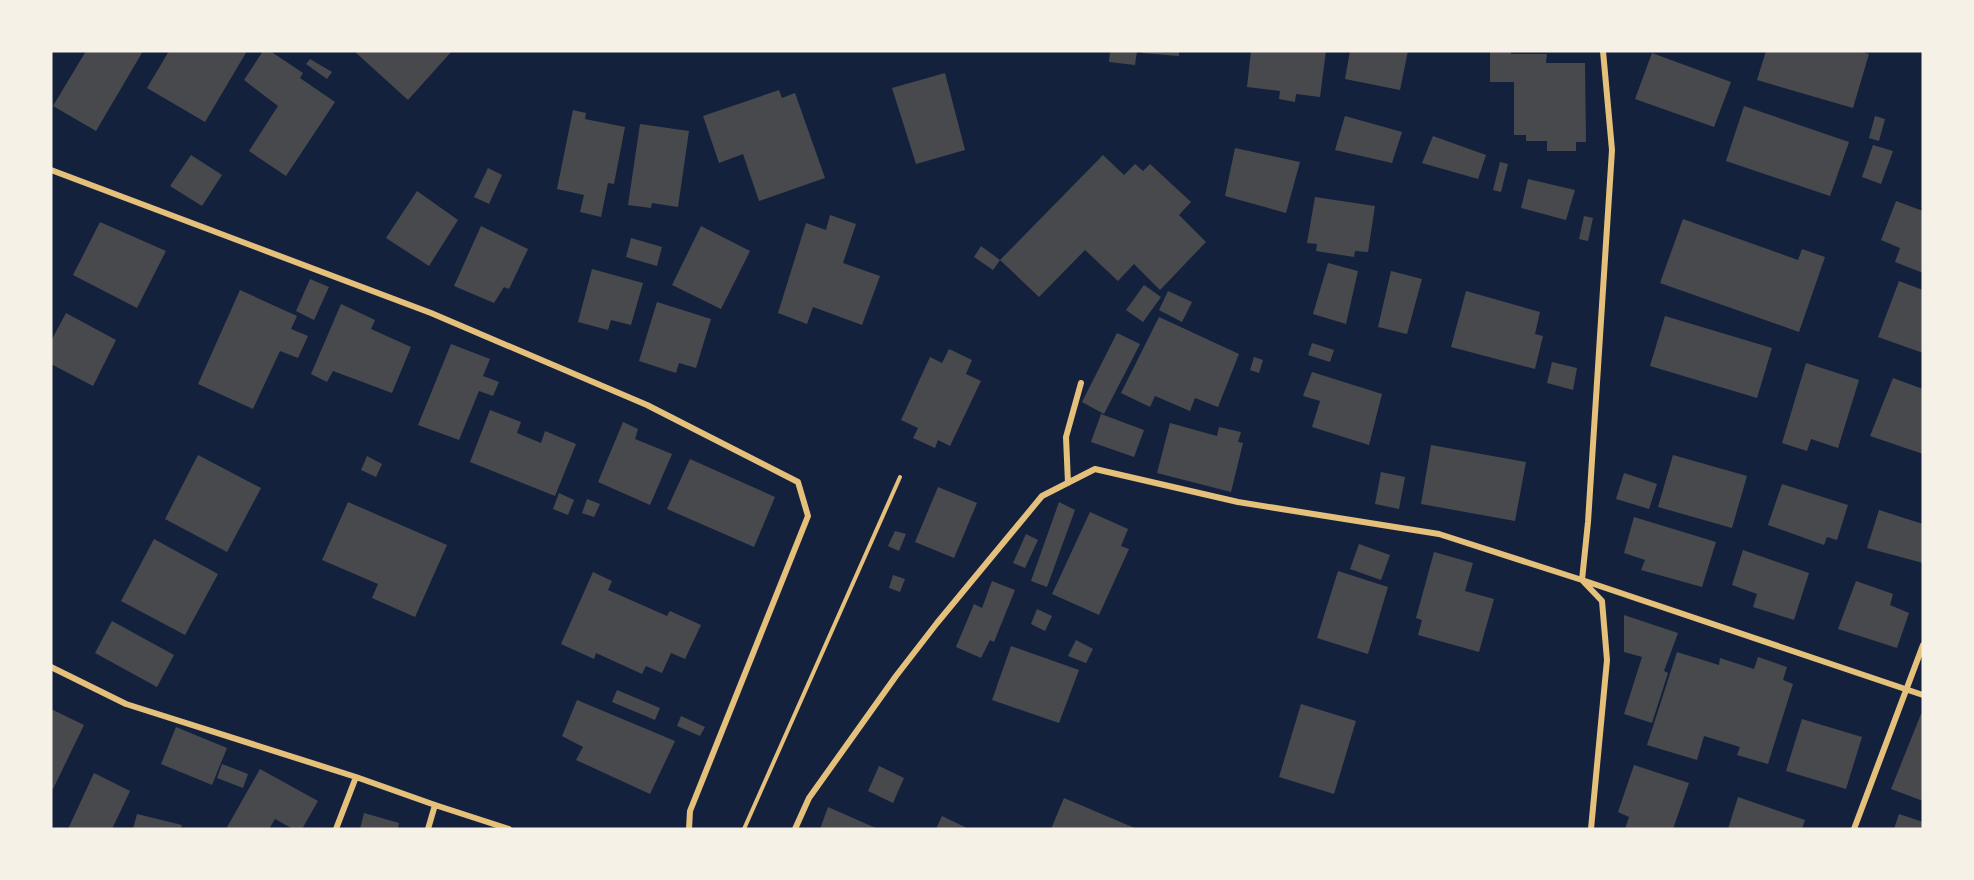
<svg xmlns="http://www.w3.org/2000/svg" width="1974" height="880" font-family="'DM Sans',sans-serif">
	<rect width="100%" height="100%" fill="#14213d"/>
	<path fill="#48494c" d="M86,51h57l-47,80 -43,-25z
		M169,51h78l-42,71 -58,-34z
		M263,51h7l33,22 -3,5 35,24 -49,74 -37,-25 29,-45 -34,-26z
		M354,51h98l-44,49z
		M1110,51h27l-2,14 -26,-3z
		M1142,51h37v5l-37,-3z
		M1251,51h75l-6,46 -24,-3 -1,8 -16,-3 1,-8 -33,-4z
		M1350,51h58l-8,39 -55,-11z
		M1490,51h21v3h36l-1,9h39l1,79h-10v9h-29v-10h-21v-6h-12v-53h-24z
		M1766,51h94l9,3 -16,54 -96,-28z
		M1652,53l79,29 -17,45 -79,-28z
		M310,59l22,13 -5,7 -21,-15z
		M945,73l20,77 -49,14 -24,-76z
		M779,90l3,8 13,-5 30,85 -66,23 -16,-47 -24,9 -16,-47z
		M1744,106l105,36 -19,54 -104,-35z
		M573,110l13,3 -1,6 40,8 -11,57 -6,-1 -7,34 -21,-5 4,-17 -27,-6z
		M1345,116l57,16 -10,31 -57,-13z
		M1875,116l10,3 -6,22 -10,-3z
		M640,124l49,7 -11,76 -26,-4 -1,5 -23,-3z
		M1433,136l53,19 -8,24 -56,-16z
		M1873,145l20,6 -12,33 -19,-7z
		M1235,148l65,14 -14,51 -61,-17z
		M191,155l31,20 -20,31 -32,-20z
		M1103,155l21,20 11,-11 8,7 7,-7 41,38 -12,13 27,27 -46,48 -26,-26 -16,17 -33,-31 -46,47 -39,-37z
		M1500,162l8,2 -7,28 -8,-2z
		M488,168l14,7 -13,29 -15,-7z
		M1528,179l47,11 -9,30 -45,-12z
		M417,191l41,29 -29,46 -43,-28z
		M1315,197l60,9 -7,46 -13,-1 -1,6 -38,-6 1,-7 -10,-1z
		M1896,201l27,10v62l-28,-11 5,-14 -19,-8z
		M830,215l26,9 -13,39 37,13 -18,49 -49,-18 -6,17 -29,-11 28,-90 20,7z
		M1584,216l9,2 -5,23 -9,-2z
		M1683,219l115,41 4,-11 23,8 -26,75 -139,-49z
		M100,222l66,29 -29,57 -64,-33z
		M481,226l47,23 -19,40 -5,-2 -10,16 -40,-17z
		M701,226l49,25 -29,58 -49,-24z
		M631,238l31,9 -5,19 -31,-9z
		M981,246l19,14 -7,10 -19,-13z
		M1328,263l30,8 -12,53 -33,-10z
		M592,269l51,14 -12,42 -20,-5 -3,10 -30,-8z
		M1391,271l31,8 -15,55 -29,-7z
		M310,279l19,8 -15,33 -18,-9z
		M1899,281l24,9v63l-45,-16z
		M1144,285l17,12 -18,25 -17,-12z
		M240,290l57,26 -6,13 17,7 -10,22 -18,-7 -27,58 -55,-25z
		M1168,291l24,11 -10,20 -23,-12z
		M1466,291l74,21 -5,22 8,2 -8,33 -84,-22z
		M657,302l54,17 -15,49 -17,-5 -3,10 -37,-12z
		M341,304l34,16 -4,9 40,18 -19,46 -59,-22 -6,11 -16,-8z
		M66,313l50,27 -23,46 -42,-22v-23z
		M1665,316l107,32 -15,50 -107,-32z
		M1159,317l80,37 -21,53 -23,-9 -5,13 -35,-15 -5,11 -29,-14z
		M1117,333l23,11 -36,70 -22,-12z
		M1312,343l22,7 -4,12 -22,-7z
		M451,344l39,15 -7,17 16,6 -6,14 -14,-5 -20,49 -41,-15z
		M949,349l23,11 -6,14 15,7 -31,65 -12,-6 -3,8 -22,-10 5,-10 -17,-8 29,-63 12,6z
		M1254,357l9,3 -4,13 -9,-3z
		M1552,362l25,6 -4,22 -26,-7z
		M1806,363l53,17 -21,68 -27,-9 -4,12 -25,-8z
		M1312,372l70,22 -13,51 -57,-18 8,-26 -17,-5z
		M1893,378l30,11v65l-53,-18z
		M490,410l31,12 -4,11 24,10 4,-12 31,13 -21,52 -85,-34z
		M1101,414l43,16 -10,27 -43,-15z
		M623,422l15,7 -3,10 37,15 -22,51 -52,-23z
		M1170,423l47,13 2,-9 22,5 -3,10 5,1 -12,49 -74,-19z
		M1431,445l95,17 -11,59 -94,-17z
		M198,455l63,33 -34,64 -62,-33z
		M1673,455l74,21 -15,52 -74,-21z
		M367,456l15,8 -6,13 -15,-7z
		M690,459l85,38 -21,50 -87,-38z
		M1381,472l24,5 -6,32 -24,-5z
		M1624,473l33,11 -8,25 -33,-10z
		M1782,484l66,21 -11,35 -10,-3 -3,8 -56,-20z
		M938,487l39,16 -23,55 -39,-16z
		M559,493l15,7 -6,15 -15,-6z
		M587,499l13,5 -6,13 -12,-4z
		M348,502l99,43 -32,72 -43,-19 6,-14 -56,-24z
		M1059,502l16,8 -28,77 -16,-6z
		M1879,510l44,14v39l-56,-15z
		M1090,512l38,17 -7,17 8,3 -30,66 -47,-21z
		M1634,517l82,25 -14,45 -61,-17 4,-10 -21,-7z
		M895,531l11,3 -7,17 -11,-5z
		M1026,534l12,6 -13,28 -12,-5z
		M154,539l64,35 -33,61 -64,-34z
		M1359,544l31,11 -9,25 -31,-11z
		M1743,550l66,23 -15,47 -41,-13 4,-13 -25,-9z
		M1434,552l39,11 -8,28 29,8 -15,53 -61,-17 4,-15 -6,-2z
		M1338,571l50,16 -20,67 -51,-16z
		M593,572l19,9 -4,9 59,26 3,-5 31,14 -16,34 -14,-6 -9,20 -16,-7 -4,8 -46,-21 -2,6 -33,-15z
		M893,575l12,4 -5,13 -11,-4z
		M992,581l23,9 -21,52 -4,-2 -9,18 -25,-11 18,-43 8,4z
		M1856,581l37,13 -3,11 19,8 -12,35 -59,-19z
		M1037,609l15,7 -7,15 -14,-7z
		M1624,615l54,18 -14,38 4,2 -16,50 -28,-9 18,-57 -18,-5z
		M112,621l62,34 -17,32 -62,-34z
		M1076,640l17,9 -7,14 -18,-7z
		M1011,646l68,24 -20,53 -67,-23z
		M1677,652l42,13 1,-7 34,11 4,-12 29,10 -4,13 10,4 -25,80 -31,-9 3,-8 -36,-11 -7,24 -50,-15z
		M617,690l43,18 -5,12 -43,-18z
		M577,700l98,41 -25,53 -74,-34 7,-13 -21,-11z
		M1301,704l55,17 -22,73 -55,-17z
		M51,709l33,16 -31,64 -2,-1z
		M1921,714h2v87l-32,-12z
		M681,716l24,11 -5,9 -23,-10z
		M1802,719l60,18 -16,52 -60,-18z
		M176,727l51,21 -15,37 -51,-21z
		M222,764l26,10 -5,14 -26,-10z
		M1634,765l55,18 -16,46h-48l4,-12 -11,-5z
		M879,766l25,12 -11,25 -25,-12z
		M260,769l58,32 -16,28h-9l-18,-10 -6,10h-43z
		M94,773l36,18 -18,38h-44z
		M1738,797l67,23 -3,9h-74z
		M1064,798l73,31h-86z
		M828,807l50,22h-58z
		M364,813l35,10 -1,6h-38z
		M137,814l45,11 -1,4h-48z
		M1899,814l24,8v7h-29z
		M942,816l27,13h-33z"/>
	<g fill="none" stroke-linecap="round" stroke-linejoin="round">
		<path stroke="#e5c07b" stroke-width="4" d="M744,829l156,-352"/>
		<path stroke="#e5c07b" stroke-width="6" d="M51,170l380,143 216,92 151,77 10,34 -118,295 -1,18
			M1068,483l-2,-46 15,-54
			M51,667l75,37 230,73 79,28 74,24
			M336,829l20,-52
			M428,829l7,-24
			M795,829l14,-31 87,-122 41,-53 105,-127 53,-27 143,33 201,32 143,46 341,115
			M1591,829l16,-169 -5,-59 -20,-21 6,-58 24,-372 -9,-99
			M1854,829l69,-184"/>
	</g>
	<rect width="1974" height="880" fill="none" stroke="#f6f1e7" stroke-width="105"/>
</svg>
